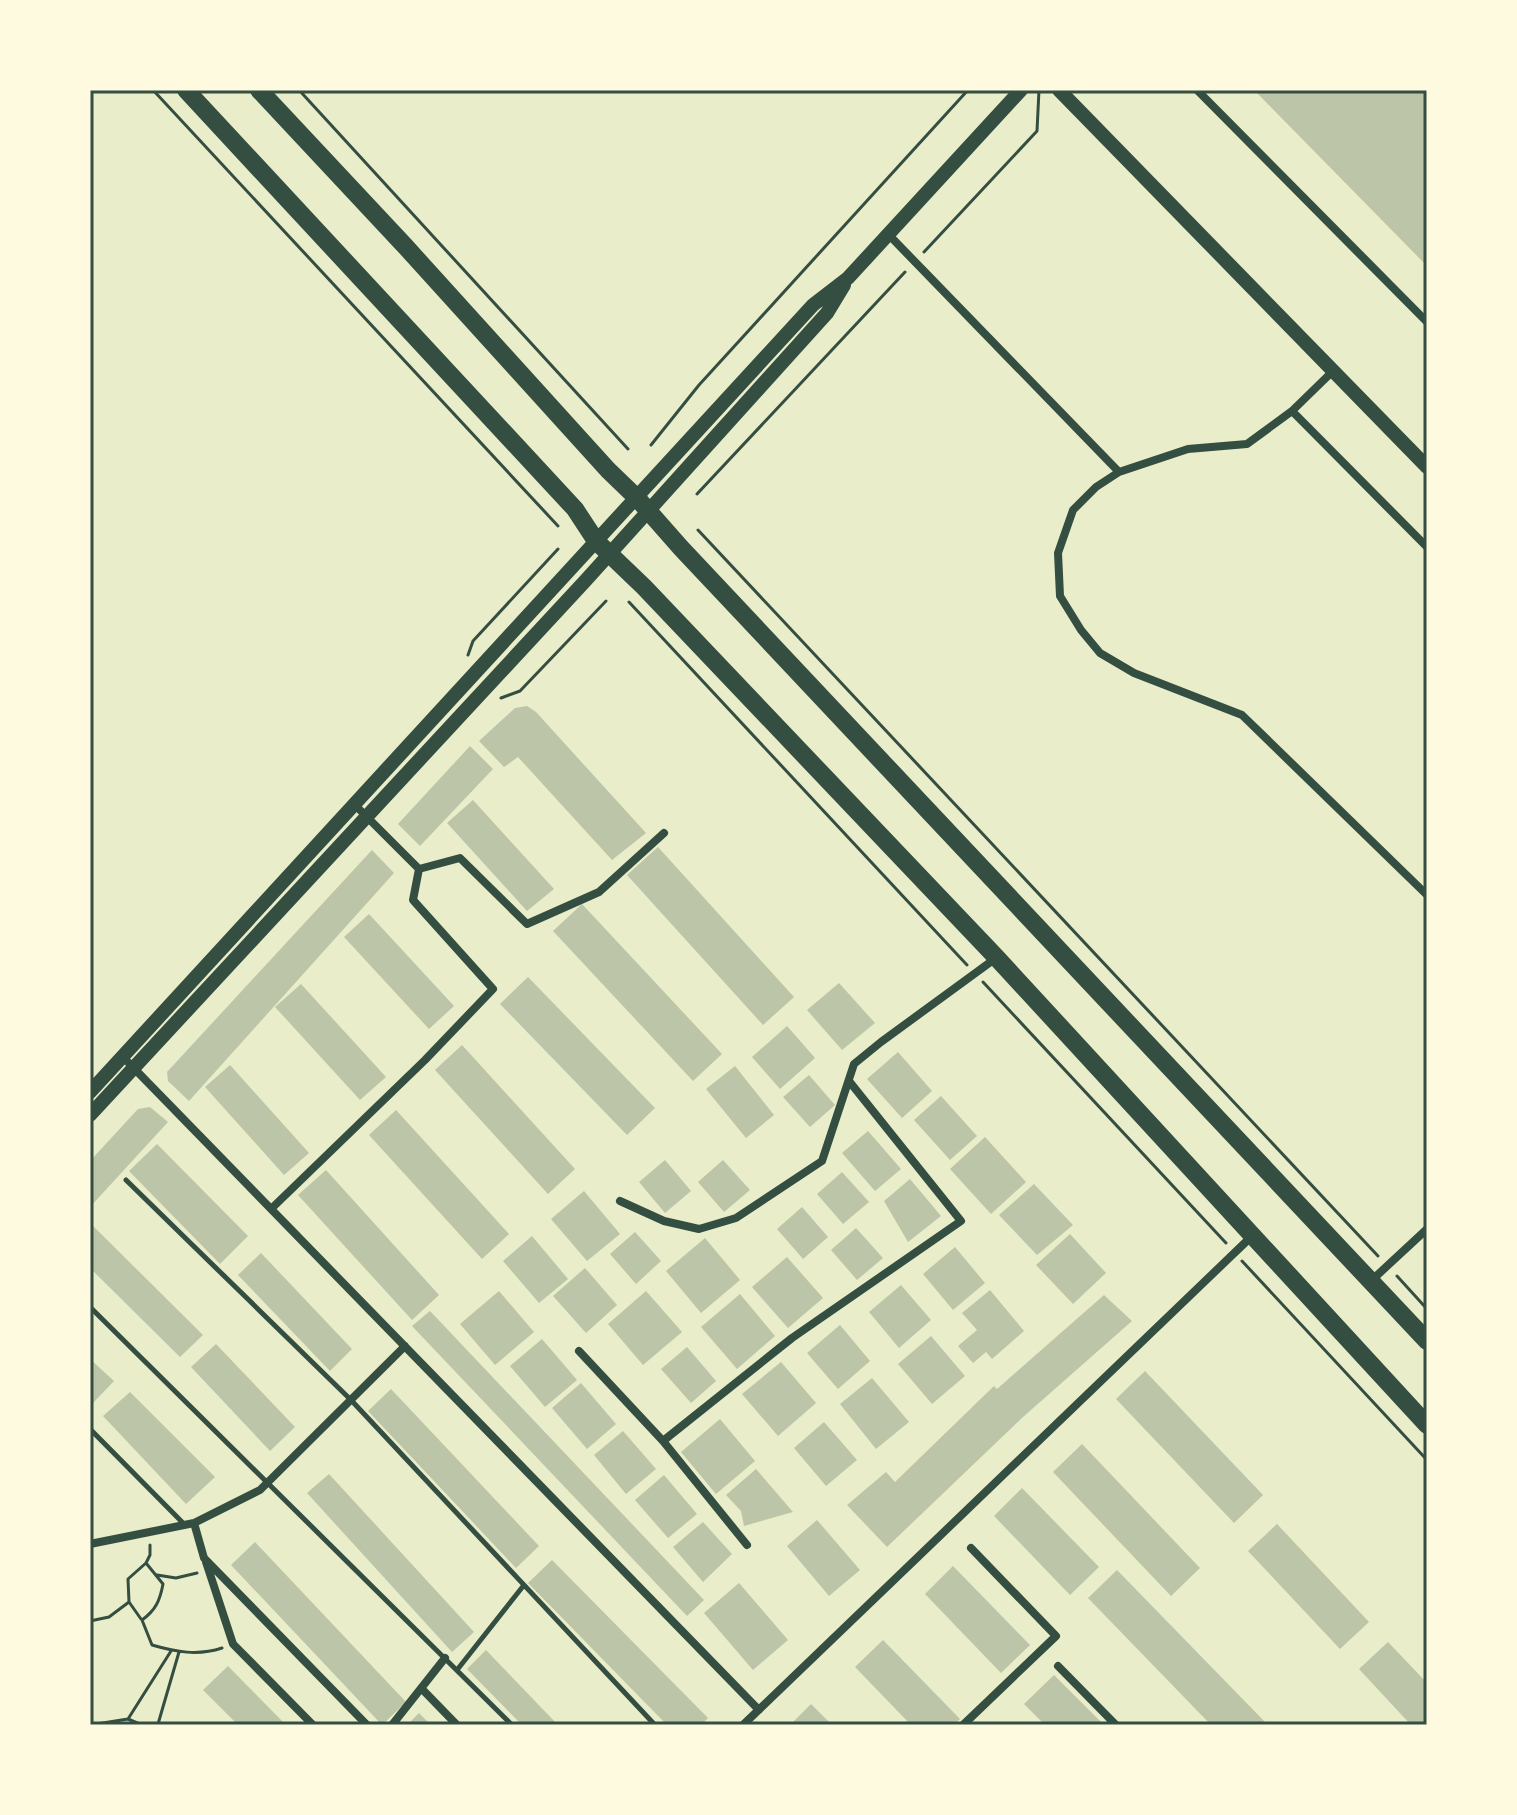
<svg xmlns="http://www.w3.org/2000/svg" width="1517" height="1815" font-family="Figtree,sans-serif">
	<rect width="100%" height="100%" fill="#e9edc9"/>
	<path fill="#bcc5a7" d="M1254,90h173v176z
		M527,706l9,6 110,121 -34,27 -94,-103 -14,10 -25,-26 36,-33z
		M470,746l23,23 -73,77 -22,-22z
		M473,800l81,89 -27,22 -80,-88z
		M658,847l136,150 -31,28 -136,-150z
		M372,850l22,23 -205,228 -21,-20 -1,-9z
		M582,904l140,150 -29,27 -140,-150z
		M369,914l85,92 -25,23 -85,-92z
		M528,977l127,131 -28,27 -127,-131z
		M839,983l36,40 -33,27 -35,-40z
		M301,984l85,93 -26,23 -85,-93z
		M787,1026l28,32 -35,31 -28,-32z
		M462,1045l113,124 -27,25 -113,-124z
		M898,1052l34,39 -30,27 -35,-39z
		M230,1065l79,88 -25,22 -79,-88z
		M735,1066l39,49 -28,23 -40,-49z
		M809,1075l26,30 -25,22 -27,-30z
		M941,1096l36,40 -27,24 -36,-40z
		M150,1107l18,15 -78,85v-46l48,-52z
		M396,1110l113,124 -27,25 -113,-124z
		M868,1131l33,38 -26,22 -33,-38z
		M985,1137l41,45 -35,32 -41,-45z
		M157,1144l91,92 -28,28 -91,-93z
		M665,1160l26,31 -26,22 -26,-31z
		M723,1160l27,30 -26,22 -26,-30z
		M326,1170l113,125 -27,25 -114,-125z
		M842,1172l27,30 -26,22 -26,-30z
		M910,1179l31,37 -33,26 -24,-41z
		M1034,1184l39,41 -36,30 -38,-40z
		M584,1191l36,43 -33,27 -36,-42z
		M802,1207l26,30 -25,22 -26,-30z
		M90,1223l113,112 -23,22 -90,-89z
		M856,1228l27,30 -26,22 -26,-30z
		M635,1232l26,29 -25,23 -26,-30z
		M1070,1234l36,39 -33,31 -37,-39z
		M532,1236l36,43 -29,24 -36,-42z
		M705,1238l35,42 -39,33 -35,-42z
		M955,1247l30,36 -32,27 -30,-36z
		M261,1253l91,96 -22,22 -92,-96z
		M787,1257l36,41 -35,30 -36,-41z
		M585,1268l32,37 -31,28 -33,-37z
		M901,1285l30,35 -32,28 -30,-36z
		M990,1290l34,41 -32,28 -6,-7 -13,11 -15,-17 19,-16 -15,-17z
		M499,1291l35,41 -39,33 -35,-41z
		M646,1291l36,41 -39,33 -35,-41z
		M740,1294l35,42 -38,33 -36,-42z
		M1104,1295l28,26 -109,96 -136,130 -40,-42 39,-33 9,10 99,-96 3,3z
		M430,1311l274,289 -17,16 -275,-290z
		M840,1325l30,36 -32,28 -31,-36z
		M931,1336l34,40 -33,28 -34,-40z
		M542,1339l35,41 -32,27 -35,-41z
		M216,1344l79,83 -25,24 -79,-84z
		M687,1347l29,34 -25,22 -30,-34z
		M90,1359l24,22 -21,22 -3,-3z
		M781,1362l35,41 -38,33 -36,-42z
		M1145,1371l118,124 -29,28 -118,-124z
		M872,1378l37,44 -33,27 -36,-45z
		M581,1383l35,41 -29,25 -35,-41z
		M391,1389l148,157 -23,22 -148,-157z
		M130,1392l85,85 -29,27 -83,-88z
		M720,1419l35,42 -39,33 -35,-42z
		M824,1422l33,38 -31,26 -32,-38z
		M623,1431l33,38 -30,25 -32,-39z
		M1082,1444l118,124 -29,28 -118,-124z
		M756,1469l37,43 -49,14 -3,-15 -15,-16z
		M329,1474l145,158 -22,20 -145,-159z
		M664,1475l33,39 -29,24 -33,-38z
		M1022,1488l77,79 -29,28 -76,-79z
		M817,1520l43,50 -31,26 -42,-50z
		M703,1522l29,32 -29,28 -30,-35z
		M1277,1524l92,98 -29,27 -92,-98z
		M255,1542l151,160 -24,23 -151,-160z
		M552,1560l156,158 -7,7h-34l-139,-142z
		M953,1566l77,79 -29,28 -76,-79z
		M1117,1570l149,153 -2,2h-53l-123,-127z
		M739,1583l49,57 -35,30 -49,-57z
		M883,1640l77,79 -7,6h-42l-56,-58z
		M1388,1642l39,41v42h-16l-52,-56z
		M486,1650l72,75h-36l-55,-56z
		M228,1666l58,59h-48l-35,-35z
		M1054,1675l50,50h-59l-21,-21z
		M811,1704l21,21h-42z
		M419,1713l12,12h-24z"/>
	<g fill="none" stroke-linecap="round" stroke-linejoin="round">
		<path stroke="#344e41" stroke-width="3" d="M153,90l405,436
			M299,90l329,359
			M924,252l113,-121 2,-41
			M651,445l48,-60 269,-295
			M697,494l208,-222
			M698,530l680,726
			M629,602l338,363
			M468,655l5,-14 85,-92
			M501,698l19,-7 86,-90
			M983,982l243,261
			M1242,1261l185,199
			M1397,1276l30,33
			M150,1545v10l-4,8 17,21c-3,16 -7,26 -21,36l10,25c24,7 46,11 70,3
			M157,1575l19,3 21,-5
			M141,1619l-12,-17 -1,-23 18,-16
			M90,1621l19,-4 20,-15
			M128,1719l43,-68
			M90,1725l38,-6 14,6
			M156,1725l2,-1 21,-72"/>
		<path stroke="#344e41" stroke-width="5" d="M126,1180l225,220 304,325
			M90,1307l422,418
			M90,1429l94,95
			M457,1670l67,-85"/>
		<path stroke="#344e41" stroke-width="8" d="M1197,90l230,232
			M888,234l231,238
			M1333,371l-41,40 135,136
			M1292,411l-45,33 -59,5 -69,23 -23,15 -23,23 -15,43 2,43 21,34 19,23 34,20 108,42 185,180
			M355,805l64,64 41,-11 67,66 72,-32 65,-59
			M123,1057l636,653
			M620,1201l44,20 35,8 37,-11 86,-57 32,-97 27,-22 115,-84
			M271,1209l154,-149 68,-71 -80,-89 6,-31
			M1372,1280l55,-51
			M579,1351l84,90 84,104
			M663,1441l129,-103 169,-117 -112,-140
			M194,1523l10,35 163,167
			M90,1544l104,-21 66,-33 145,-144
			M206,1562l27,82 80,81
			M1058,1666l58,59
			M421,1688l36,37
			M392,1725l53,-67
			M743,1725l509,-489
			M963,1725l93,-89 -85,-88"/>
		<path stroke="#344e41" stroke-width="14" d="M1059,90l368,377
			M90,1092l723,-787 35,-27 173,-188
			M90,1115l496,-535 241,-267 17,-28"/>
		<path stroke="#344e41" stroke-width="18" d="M186,90l389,419 21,32 48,46 352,370 431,468
			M259,90l146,156 203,224 29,28 44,50 746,793"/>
	</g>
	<rect width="1517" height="1815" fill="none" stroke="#fefae0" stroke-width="184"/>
	<rect x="92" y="92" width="1333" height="1631" fill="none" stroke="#344e41" stroke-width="3"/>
</svg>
